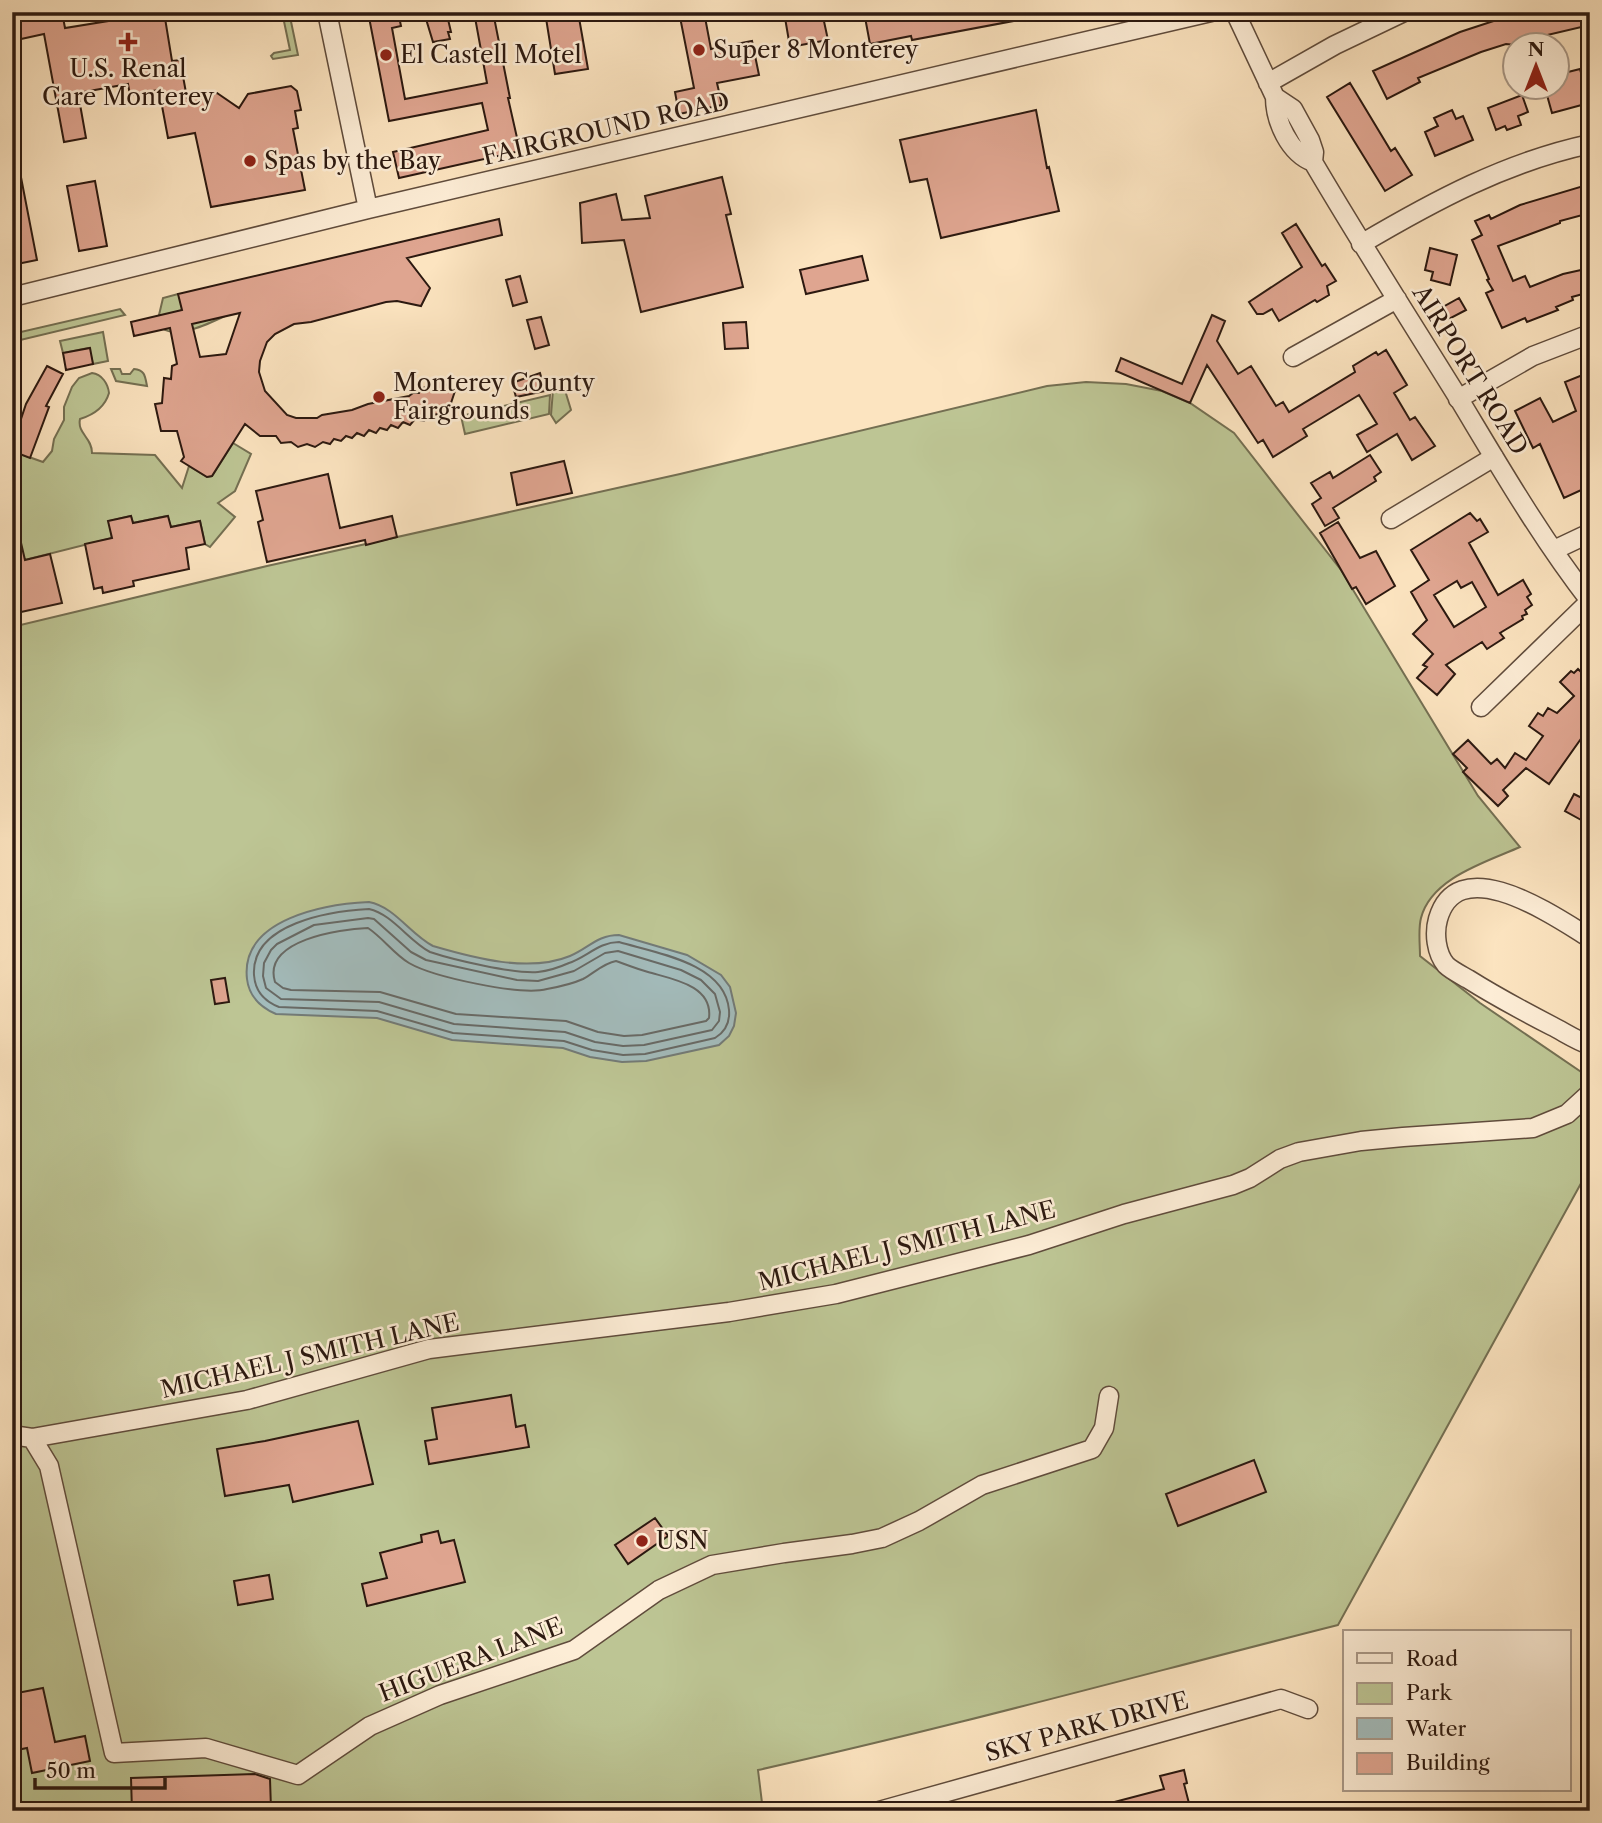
<svg xmlns="http://www.w3.org/2000/svg" width="1602" height="1823" font-family="'Libre Caslon Text',serif">
	<rect width="100%" height="100%" fill="#fce4c0"/>
	<filter id="stains"><feTurbulence type="fractalNoise" baseFrequency=".00286" numOctaves="4"/><feColorMatrix values="0 0 0 0 .2 0 0 0 0 .09 0 0 0 0 .02 0 0 0 .5 -.17"/></filter>
	<radialGradient id="worn" r=".72"><stop offset=".6" stop-color="#630" stop-opacity="0"/><stop offset="1" stop-color="#630" stop-opacity=".3"/></radialGradient>
	<path fill="#bdc594" stroke="#746f52" stroke-width="2" d="M282,12h7l9,43 -25,4 -2,-3 3,-3 16,-3z
		M178,294l70,11c-21,9 -65,36 -85,24l-4,-14 4,-17z
		M120,309l5,6 -113,27v-8z
		M103,332l5,29 -15,3 -4,-16 -26,5 -3,-12z
		M111,369h9l2,5h8l4,-5c11,1 11,7 13,17l-31,-5z
		M92,373c10,1 16,11 17,20 -4,14 -16,22 -29,26 -3,15 12,18 12,34l63,2 27,33 7,-22 18,11 5,-1 21,-33 18,11 -16,37 -17,12 17,14 -25,30 -5,-3 -5,-23 -29,6 -4,-11 -34,7 -2,-7 -22,5 3,17 -87,22 -13,-11v-98l31,11 9,-11 2,-12 10,-19v-13l8,-20 7,-9z
		M1086,382l40,2 36,7 28,12 44,30 107,137 137,226 42,51c-34,15 -89,31 -99,71 -3,11 -1,26 -1,38l60,47 110,75v89l-252,458c-194,49 -386,102 -580,145l5,41h-751v-1184l255,-61 413,-92 367,-88z
		M564,387l7,23 -15,13 -5,-8 2,-25z
		M550,395l-1,19 -84,20 -4,-18z"/>
	<path fill="#a3bcbc" stroke="#737b77" stroke-width="2" d="M369,902c26,5 41,32 64,44 41,12 96,27 137,10 19,-8 27,-21 49,-21l68,20 34,20 9,12 6,26 -2,13 -5,10 -10,9 -73,16 -24,1 -32,-5 -27,-9 -111,-8 -75,-22 -101,-4c-16,-7 -27,-17 -29,-35 -7,-61 80,-75 122,-77z"/>
	<g fill="none" stroke-linecap="round" stroke-linejoin="round">
		<path stroke="#686a66" stroke-width="2" d="M369,909c23,5 40,32 61,43 24,8 84,22 108,20 10,-1 22,-5 31,-9 18,-6 30,-21 50,-21 37,11 106,21 110,68 1,12 -4,22 -14,28l-70,16 -22,1 -31,-5 -28,-9 -111,-8 -76,-22 -98,-4c-15,-6 -24,-16 -25,-32 -3,-52 77,-64 115,-66z
			M368,918l6,1 37,33 15,8 91,20 21,1 36,-10 31,-18 13,-2 63,19 20,10 14,14 5,18 -1,9 -7,9 -68,15 -21,1 -28,-4 -30,-10 -111,-8 -75,-22 -98,-3 -15,-11 -3,-12 1,-13 7,-13 6,-6 37,-19z
			M368,928c15,10 26,26 41,35 24,14 112,33 138,26 11,-2 25,-5 36,-10 11,-6 21,-16 33,-18 11,4 21,8 32,11 24,7 65,13 61,46l-3,3 -64,14 -18,1 -26,-4 -32,-11 -110,-7 -76,-22 -89,-2 -8,-2 -8,-6c-13,-42 65,-53 93,-54z"/>
	</g>
	<path fill="#dfa590" stroke="#2c1910" stroke-width="2" fill-rule="evenodd" d="M40,12h22l3,16 99,-16 8,49 8,-1 7,38 30,-5 22,15 9,-14 43,-8 6,5 4,19 -6,1 3,17 -5,1 12,61 -94,17 -16,-74 -27,5 -9,-48 -29,5 -2,-11 -50,9 8,45 -22,4 -20,-108 -32,7v-19l28,-6z
		M368,12h30l3,14 -9,2 13,71 82,-16 -13,-71h19l17,86h-2l12,53 -121,27 -6,-26 95,-22 -6,-27 -93,18z
		M545,12h33l10,57 -33,5z
		M679,12h25l7,37 41,-8 7,34 -42,8 5,22 -43,9 -4,-22 19,-4z
		M784,12h38l6,28 -38,7z
		M864,12h159l1,7 -112,21 -1,-4 -41,8z
		M1521,12h69v13l-64,15 1,6 -21,-2 -25,8 -63,26 2,4 -33,17 -14,-28 87,-39z
		M447,15l4,17h-3l2,7 -17,3 -7,-23z
		M1580,69l9,34 -37,10 -7,-25h12v-8l4,-1 -1,-5z
		M1350,83l41,68 4,-3 17,27 -27,16 -58,-94z
		M1522,95l6,17 -10,4 3,9 -14,5 -2,-4 -9,4 -8,-22z
		M1036,110l11,58 2,-1 10,44 -118,27 -14,-59 -17,3 -10,-42z
		M1452,110l4,9 7,-3 10,24 -38,16 -10,-24 13,-6 -4,-8z
		M19,167l18,93 -25,5v-97z
		M722,177l9,37 -5,1 17,72 -102,25 -17,-72 -42,3 -2,-40 36,-9 6,26 28,-2 -5,-22z
		M95,181l12,65 -28,5 -12,-65z
		M1590,184v29l-30,8v2l-62,23 15,35 12,-5 5,11 33,-13 27,-6v24l-18,5 1,3 -17,7 2,3 -31,12 -2,-4 -23,10 -16,-35 7,-3 -6,-10 2,-1 -17,-39 10,-5 -7,-14 14,-6 2,4 29,-14z
		M499,219l3,16 -95,23 23,30 -9,18 -24,-5 -11,1 -75,20 -17,2 -19,10 -8,8 -7,19 -1,11 6,19 22,24 9,3h21l5,-3 30,-5 16,-6 41,-8 4,-3h6l3,-5 6,-1 2,-6 7,-3 18,13 -4,12 -8,3 -4,8 -9,1 -6,6 -9,-2 -5,6 -7,-3 -5,6 -7,-3 -4,5 -7,-2 -4,5 -7,-3 -5,6 -7,-3 -5,5 -6,-2 -5,5 -7,-2 -4,5 -7,-2 -8,5 -8,-3 -9,3 -7,-5 -10,1 -5,-7h-16l-15,-12 -33,52 -5,1 -26,-16 3,-4 -7,-26h-16l-6,-27 7,-1 2,-25 7,1 1,-13 5,-2 -7,-36 -36,8 -3,-14 51,-12 -4,-16zM240,313l-14,41 -26,3 -8,-33z
		M1296,224l26,42 3,-2 11,17 -9,5 2,9 -12,7 -2,-2 -36,21 -7,-12 -9,5h-6l-8,-12 53,-35 -20,-34z
		M1430,248l27,7 -7,30 -19,-5 2,-8 -8,-2z
		M862,256l6,24 -62,14 -6,-24z
		M520,276l7,26 -14,4 -7,-26z
		M1459,298l7,12 -17,9 -6,-12z
		M1212,315l13,6 -8,20 21,33 13,-8 25,40 7,-4 6,10 66,-40 -2,-6 23,-14 2,3 8,-5 21,35 -13,8 16,27 5,-3 20,29 -23,14 -15,-26 -30,18 -10,-17 20,-11 -18,-29 -56,34 4,7 -34,21 -10,-17 -5,3 -51,-78 -17,38 -74,-32 5,-13 61,26z
		M541,317l8,28 -14,4 -8,-29z
		M746,322l2,26 -23,1 -2,-26z
		M90,348l3,16 -27,6 -3,-17z
		M47,366l16,8 -17,32 3,1 -19,51 -18,-7v-25l6,2 8,-24z
		M1590,372v88l-7,3 7,15v8l-26,12 -24,-54 -7,4 -18,-37 25,-13 13,24 23,-11 -11,-29z
		M540,373l5,18 -29,6 -4,-14z
		M1370,455l11,17 -7,5 2,4 -43,27 6,10 -14,8 -13,-22 9,-6 -10,-15 19,-11 3,6z
		M564,461l8,32 -55,12 -6,-32z
		M328,474l12,54 52,-12 5,21 -31,8 -1,-5 -98,22 -9,-40 5,-2 -7,-29z
		M1470,513l7,8 3,-2 8,13 -19,11 29,52 25,-15 8,14 -4,3 5,8 -7,5 2,4 -5,2 1,3 -23,14 4,5 -17,11 -5,-7 -36,23 9,9 -18,21 -20,-17 10,-11 -4,-2 10,-11 -20,-20 14,-14 -16,-28 18,-12 -18,-30zM1457,581l4,7 11,-6 14,25 -32,20 -20,-32z
		M131,516l2,7 35,-7 3,11 29,-6 5,23 -19,4 3,21 -56,12 1,5 -31,7 -1,-6 -8,2 -9,-45 27,-6 -4,-17z
		M1338,522l22,36 16,-7 19,35 -29,18 -10,-17 -4,2 -32,-56z
		M18,530l7,30 25,-6 12,49 -50,11v-83z
		M1590,664v62l-41,58 -23,-16 -23,22 5,6 -10,10 -35,-34 4,-4 -14,-14 15,-14 23,24 6,-5 8,9 10,-15 11,7 17,-24 -14,-10 9,-13 5,3 5,-8 9,5 17,-17 -14,-14 11,-11 3,2 4,-4 3,3z
		M1574,794l16,8v6l-7,13 -18,-10z
		M225,978l4,24 -14,2 -4,-24z
		M511,1395l5,32 9,-2 4,22 -100,17 -4,-23 12,-2 -5,-31z
		M358,1421l15,63 -80,18 -4,-17 -64,11 -8,-47 48,-8z
		M1254,1460l12,32 -88,34 -12,-32z
		M655,1518l13,18 -40,28 -13,-19z
		M438,1531l3,12 13,-3 11,42 -98,24 -5,-22 25,-6 -7,-25 42,-11 -1,-7z
		M269,1575l4,24 -35,6 -4,-24z
		M43,1688l12,54 30,-6 5,25 -58,12 -5,-25 -10,2 -5,-20v-36z
		M1184,1770l3,13 -3,1 7,27h-92v-5l65,-17 -4,-13z
		M255,1774l15,5 1,30 -139,2 -1,-33z"/>
	<g fill="none" stroke-linecap="round" stroke-linejoin="round">
		<defs>
			<path id="minor" d="M327,12l41,197
				M1235,12l40,85 18,12 17,31 4,12 -1,10c47,80 97,158 146,237 41,68 82,139 131,202
				M1268,83l67,-38 69,-33
				M1275,97c0,24 14,56 38,65
				M1361,244c73,-43 145,-82 229,-100
				M12,297l356,-88 843,-197
				M1293,357l104,-58
				M1458,399l75,-43 57,-22
				M1391,519l103,-62
				M1554,550l36,-17
				M1481,707l109,-106
				M1590,938c-36,-22 -132,-89 -152,-19 -4,14 -2,34 8,46 5,5 15,10 22,14 27,17 55,32 84,47 12,6 25,15 38,19
				M12,1435l20,3 215,-38 182,-51 300,-37 107,-18 193,-49 95,-31 109,-29 17,-7 30,-19 19,-7 62,-11 42,-4 130,-9 34,-14 23,-21
				M32,1438l17,28 65,287 92,-5 92,27 72,-49 70,-31 134,-45 85,-60 53,-25 72,-12 68,-9 30,-6 37,-17 63,-36 110,-36 12,-21 5,-32
				M879,1811l402,-112 27,10"/>
		</defs>
		<use href="#minor" stroke="#604c3c" stroke-width="21"/>
		<use href="#minor" stroke="#fdedd6" stroke-width="18"/>
	</g>
	<g fill="#8f2418" stroke="#fdedd6" stroke-width="2.5">
		<path d="M124.5 31.5h7v7h7v7h-7v7h-7v-7h-7v-7h7z"/>
		<circle cx="699" cy="50" r="7"/>
		<circle cx="386" cy="55" r="7"/>
		<circle cx="250" cy="161" r="7"/>
		<circle cx="379" cy="397" r="7"/>
		<circle cx="642" cy="1541" r="7"/>
	</g>
	<g text-anchor="middle" stroke-width="5" stroke-linejoin="round" paint-order="stroke">
		<g font-size="24" fill="#2c1910" stroke="#fdedd6" text-anchor="start">
			<text x="713" y="58">Super 8 Monterey</text>
			<text x="400" y="63">El Castell Motel</text>
			<text x="128" y="77" text-anchor="middle">U.S. Renal<tspan x="128" dy="28">Care Monterey</tspan></text>
			<text x="264" y="169">Spas by the Bay</text>
			<text x="393" y="391">Monterey County<tspan x="393" dy="28">Fairgrounds</tspan></text>
			<text x="656" y="1549">USN</text>
		</g>
		<g font-size="24" fill="#2c1910" stroke="#fdedd6">
			<text transform="translate(606 129) rotate(-13)" y="8">FAIRGROUND ROAD</text>
			<text transform="translate(1470 370) rotate(58)" y="8">AIRPORT ROAD</text>
			<text transform="translate(907 1246) rotate(-14)" y="8">MICHAEL J SMITH LANE</text>
			<text transform="translate(310 1356) rotate(-13)" y="8">MICHAEL J SMITH LANE</text>
			<text transform="translate(471 1660) rotate(-21)" y="8">HIGUERA LANE</text>
			<text transform="translate(1087 1727) rotate(-15)" y="8">SKY PARK DRIVE</text>
		</g>
	</g>
	<rect width="1602" height="1823" fill="none" stroke="#fce4c0" stroke-width="42"/>
	<rect x="14" y="14" width="1574" height="1795" fill="none" stroke="#2c1910" stroke-width="3.5"/>
	<rect x="21" y="21" width="1560" height="1781" fill="none" stroke="#2c1910" stroke-width="2"/>
	<rect x="1343" y="1630" width="228" height="161" fill="#fdedd6" stroke="#a99887" stroke-width="2"/>
	<rect x="1357" y="1653" width="35" height="10" fill="#fdedd6" stroke="#a99887" stroke-width="2"/>
	<text x="1406" y="1666" font-size="21" fill="#2c1910">Road</text>
	<rect x="1357" y="1683" width="35" height="21" fill="#bdc594" stroke="#a99887" stroke-width="2"/>
	<text x="1406" y="1700" font-size="21" fill="#2c1910">Park</text>
	<rect x="1357" y="1718" width="35" height="21" fill="#a3bcbc" stroke="#a99887" stroke-width="2"/>
	<text x="1406" y="1736" font-size="21" fill="#2c1910">Water</text>
	<rect x="1357" y="1753" width="35" height="21" fill="#dfa590" stroke="#a99887" stroke-width="2"/>
	<text x="1406" y="1770" font-size="21" fill="#2c1910">Building</text>
	<g transform="translate(1536 66)"><circle r="33" fill="#fdedd6" stroke="#a99887" stroke-width="2"/>
	<path d="M0-5L12 26L0 18L-12 26Z" fill="#8f2418"/>
	<text y="-10" font-size="19" font-weight="bold" text-anchor="middle" fill="#2c1910">N</text>
	</g>
	<path d="M35 1778v10h130v-10" fill="none" stroke="#2c1910" stroke-width="3.5"/>
	<text x="46" y="1778" font-size="21" fill="#2c1910" stroke="#fdedd6" stroke-width="5" paint-order="stroke">50 m</text>
	<rect width="100%" height="100%" filter="url(#stains)"/>
	<rect width="100%" height="100%" fill="url(#worn)"/>
</svg>
